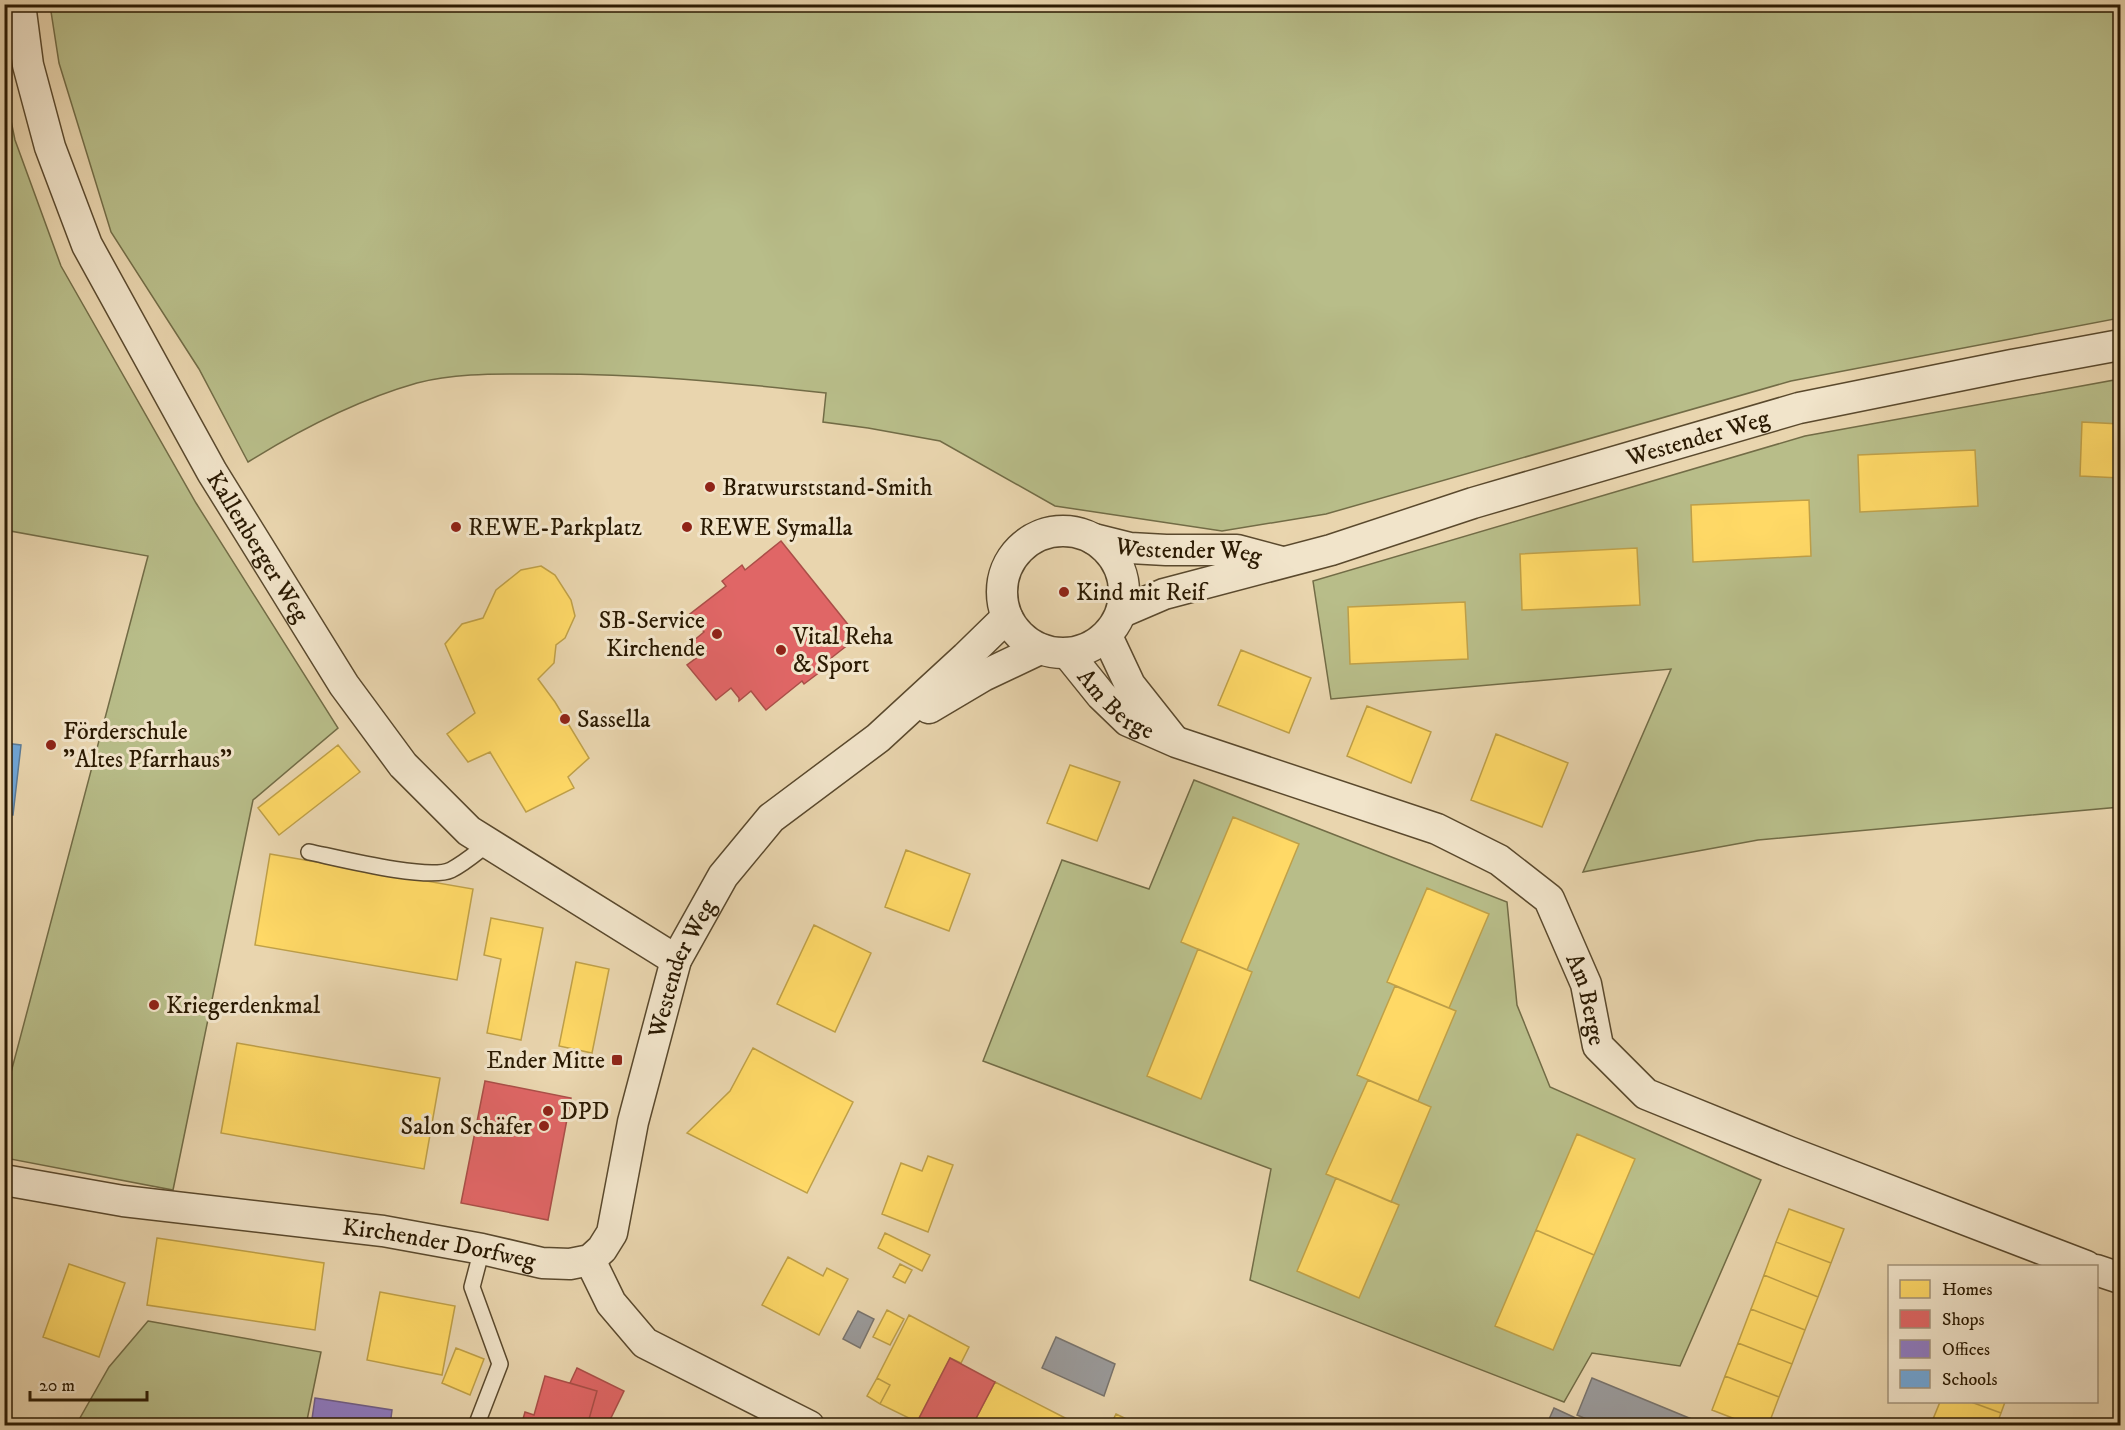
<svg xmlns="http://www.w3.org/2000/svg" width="2125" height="1430" font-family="'IM FELL DW Pica',serif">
	<rect width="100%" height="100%" fill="#e9d5ae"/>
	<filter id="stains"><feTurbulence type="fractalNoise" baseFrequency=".00333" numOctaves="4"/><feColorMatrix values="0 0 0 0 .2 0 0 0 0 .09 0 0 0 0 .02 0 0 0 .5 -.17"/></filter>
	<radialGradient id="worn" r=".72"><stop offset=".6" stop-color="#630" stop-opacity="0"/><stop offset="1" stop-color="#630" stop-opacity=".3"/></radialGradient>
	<path fill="#b8bd89" stroke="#726c46" stroke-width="1.5" d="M50,5h2070v313l-329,63 -465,133 -104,17 -167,-25 -115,-65 -72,-13 -45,-6 3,-29c-97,-11 -194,-20 -291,-19 -39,0 -80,-1 -118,9 -60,17 -116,46 -169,79l-49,-93 -88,-137 -52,-169z
		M5,92l10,48 46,126 135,237 142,225 -85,72 -80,390 -168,-32v-63l143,-539 -143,-26z
		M2120,379v428l-362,33 -175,32 88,-203 -340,30 -18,-118 492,-145z
		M1194,780l313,122 10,103 33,82 211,93 -81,186 -88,-13 -28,49 -314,-122 21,-111 -288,-108 79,-201 87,29z
		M148,1321l173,31 -15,73h-230l33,-58z"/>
	<path fill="#ffd966" stroke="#bfa048" stroke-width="1.5" d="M2082,422l38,2v54l-40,-2z
		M1975,450l3,56 -118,6 -2,-57z
		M1809,500l2,56 -118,6 -2,-57z
		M1637,548l3,57 -118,5 -2,-56z
		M541,566l14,9 16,25 4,16 -10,22 -9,7 -2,18 -16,16 17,23 34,56 -21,19 6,11 -48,24 -36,-60 -22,10 -21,-28 28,-21 -30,-69 17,-20 21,-6 13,-28 25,-20z
		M1465,602l3,57 -118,5 -2,-57z
		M1241,650l70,28 -22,55 -71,-28z
		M1367,706l64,26 -20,51 -64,-27z
		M1496,734l72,29 -26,64 -71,-27z
		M338,745l22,27 -81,63 -21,-27z
		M1070,765l50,17 -23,59 -50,-18z
		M1233,817l66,27 -52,126 -66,-28z
		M906,850l64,24 -21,57 -64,-24z
		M270,854l203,35 -16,91 -202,-35z
		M1427,888l62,26 -40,94 -62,-26z
		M491,918l52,10 -22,112 -34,-7 14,-74 -17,-4z
		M814,925l57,28 -36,79 -58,-28z
		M1198,949l54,23 -51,127 -54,-23z
		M576,962l33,7 -17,84 -33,-7z
		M1395,986l61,25 -38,90 -61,-26z
		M237,1043l203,35 -16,91 -203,-36z
		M753,1048l100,54 -46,91 -120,-60 43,-42z
		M1368,1080l63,27 -40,95 -65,-28z
		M1577,1134l58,25 -41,96 -58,-25z
		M928,1156l25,9 -25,67 -46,-18 19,-51 21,8z
		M1336,1178l63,27 -40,93 -62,-27z
		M1789,1209l55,20 -13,34 -55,-21z
		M1536,1230l58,25 -41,95 -58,-24z
		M885,1233l45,22 -8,16 -44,-23z
		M157,1238l167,25 -9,67 -168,-25z
		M1776,1242l55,21 -13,34 -54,-22z
		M788,1257l35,19 4,-8 21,11 -29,56 -57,-30z
		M69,1264l56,19 -26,74 -56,-20z
		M900,1264l12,6 -7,13 -12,-6z
		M1764,1275l54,22 -13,33 -54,-21z
		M380,1292l75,14 -13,69 -75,-15z
		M1751,1309l54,21 -13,34 -54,-21z
		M887,1310l17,9 -14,26 -17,-8z
		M909,1315l60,32 -8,16 -11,-5 -33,64 -37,-18 10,-19 -13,-7z
		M1738,1343l54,21 -13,33 -54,-21z
		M456,1348l28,11 -14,36 -28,-12z
		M1725,1376l54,21 -11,29h-15l-41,-16z
		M877,1378l13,7 -10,19 -13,-8z
		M995,1382l78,40 -1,4h-100z
		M1940,1402h31l30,11 -5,13h-61l-4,-2z
		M1971,1402h34l-4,11z
		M1116,1414l25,12h-31z
		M4,1415l24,11h-24z"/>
	<path fill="#e06666" stroke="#aa4f48" stroke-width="1.5" d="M781,541l77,96 -37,29 3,3 -20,15 -2,-3 -36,29 -15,-19 -12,10v-3l-8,-10 -15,12 -29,-35 16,-12 -8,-10 -2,1 -1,-2 12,-10 -14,-18 36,-28 -4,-5 20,-16 3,5z
		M485,1081l86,17 -23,122 -87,-17z
		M950,1358l45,24 -23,44h-57z
		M577,1368l47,23 -17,35h-20l10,-35 -27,-8z
		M545,1376l52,15 -10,35h-66l4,-14 9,3z"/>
	<path fill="#8e7cc3" stroke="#705f89" stroke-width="1.5" d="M315,1398l77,12 -2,16h-79z"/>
	<path fill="#6fa8dc" stroke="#5b7d9b" stroke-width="1.5" d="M4,743l17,2 -8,70 -9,-1z"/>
	<path fill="#999" stroke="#78736c" stroke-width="1.5" d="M858,1311l16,8 -14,29 -17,-9z
		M1056,1337l59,27 -11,32 -62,-28z
		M1592,1378l102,42 -2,6h-89l-26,-11z
		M1554,1408l39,18h-47z"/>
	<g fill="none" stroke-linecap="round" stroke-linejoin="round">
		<defs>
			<path id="lane" d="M309,852c29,6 119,29 142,18 14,-7 26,-18 38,-27
				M476,1426l24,-62 -28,-77 10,-38"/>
			<g id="street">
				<path id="s1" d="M20,4l8,61 22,82 37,98 125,227 132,213 59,80 66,66 207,129"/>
				<circle cx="1063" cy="592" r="61"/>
				<path id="s2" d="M1094,539l36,9 36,2h71l45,12"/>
				<path id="s3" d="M1122,612l42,-18 167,-44 142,-47 326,-95 213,-43 108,-20"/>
				<path d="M1107,636l23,49 42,53"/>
				<path id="s4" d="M1068,654l33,41 27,26 48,21 261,87 62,31 50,39 37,85 12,62 48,48 143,58 297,114"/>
				<path d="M929,708l54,-32 57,-27"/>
				<path id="s5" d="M4,1180l119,21 260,30 99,18 60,14 28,1 20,-4 12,-11 10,-16 21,-111 43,-162 47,-84 48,-58 107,-80 88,-81 41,-40"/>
				<path d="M590,1260l21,43 34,40 164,83"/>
				<path d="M2096,1270l24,8"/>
			</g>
		</defs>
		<use href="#lane" stroke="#5a492d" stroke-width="18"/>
		<use href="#street" stroke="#5a492d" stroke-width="33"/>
		<use href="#lane" stroke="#f1e4ca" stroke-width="15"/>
		<use href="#street" stroke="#f1e4ca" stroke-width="30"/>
	</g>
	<g fill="#8f2418" stroke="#f1e4ca" stroke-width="2">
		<circle cx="710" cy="487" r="6"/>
		<circle cx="456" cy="527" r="6"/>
		<circle cx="687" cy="527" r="6"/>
		<circle cx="1064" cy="592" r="6"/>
		<circle cx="717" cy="634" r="6"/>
		<circle cx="781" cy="650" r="6"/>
		<circle cx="565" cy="719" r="6"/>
		<circle cx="51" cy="745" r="6"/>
		<circle cx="154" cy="1005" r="6"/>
		<rect x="611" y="1054" width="12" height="12" rx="3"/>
		<circle cx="548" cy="1111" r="6"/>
		<circle cx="544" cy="1126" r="6"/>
	</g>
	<g text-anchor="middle" stroke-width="6" stroke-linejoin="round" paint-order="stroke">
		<g font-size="24" fill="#2b1a02" stroke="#f1e4ca">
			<text dy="8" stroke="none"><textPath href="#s3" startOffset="602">Westender Weg</textPath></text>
			<text dy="8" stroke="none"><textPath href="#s1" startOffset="598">Kallenberger Weg</textPath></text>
			<text dy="8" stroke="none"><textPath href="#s2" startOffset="96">Westender Weg</textPath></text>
			<text dy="8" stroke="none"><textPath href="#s4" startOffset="70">Am Berge</textPath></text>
			<text dy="8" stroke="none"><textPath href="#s5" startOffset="903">Westender Weg</textPath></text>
			<text dy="8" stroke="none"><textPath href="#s4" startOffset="658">Am Berge</textPath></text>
			<text dy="8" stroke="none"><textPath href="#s5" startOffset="440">Kirchender Dorfweg</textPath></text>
		</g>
		<g font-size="24" fill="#2b1a02" stroke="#f1e4ca" text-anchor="start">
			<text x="722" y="495">Bratwurststand-Smith</text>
			<text x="468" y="535">REWE-Parkplatz</text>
			<text x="699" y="535">REWE Symalla</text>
			<text x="1076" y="600">Kind mit Reif</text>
			<text x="705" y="628" text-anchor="end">SB-Service<tspan x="705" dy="28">Kirchende</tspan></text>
			<text x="793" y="644">Vital Reha<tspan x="793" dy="28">&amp; Sport</tspan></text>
			<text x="577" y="727">Sassella</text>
			<text x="63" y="739">Förderschule<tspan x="63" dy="28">"Altes Pfarrhaus"</tspan></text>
			<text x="166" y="1013">Kriegerdenkmal</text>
			<text x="605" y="1068" text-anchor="end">Ender Mitte</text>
			<text x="560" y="1119">DPD</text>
			<text x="532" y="1134" text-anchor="end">Salon Schäfer</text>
		</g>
	</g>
	<rect width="2125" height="1430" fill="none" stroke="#e9d5ae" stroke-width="24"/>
	<rect x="6" y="6" width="2113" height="1418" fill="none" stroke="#2b1a02" stroke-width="3"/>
	<rect x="12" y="12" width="2101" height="1406" fill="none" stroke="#2b1a02" stroke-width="1.5"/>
	<rect x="1888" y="1265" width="210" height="138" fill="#f1e4ca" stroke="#a2937a" stroke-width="1.5"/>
	<rect x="1900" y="1280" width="30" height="18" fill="#ffd966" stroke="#a2937a" stroke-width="1.5"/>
	<text x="1942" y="1295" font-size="18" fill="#2b1a02">Homes</text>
	<rect x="1900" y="1310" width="30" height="18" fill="#e06666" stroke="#a2937a" stroke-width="1.5"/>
	<text x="1942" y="1325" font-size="18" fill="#2b1a02">Shops</text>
	<rect x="1900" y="1340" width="30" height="18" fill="#8e7cc3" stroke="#a2937a" stroke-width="1.5"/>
	<text x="1942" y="1355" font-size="18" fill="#2b1a02">Offices</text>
	<rect x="1900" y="1370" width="30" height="18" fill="#6fa8dc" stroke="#a2937a" stroke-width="1.5"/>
	<text x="1942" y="1385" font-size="18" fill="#2b1a02">Schools</text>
	<path d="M30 1391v9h117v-9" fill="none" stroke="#2b1a02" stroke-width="3"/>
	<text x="39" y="1391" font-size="18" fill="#2b1a02" stroke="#f1e4ca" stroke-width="4.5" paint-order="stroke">20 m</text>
	<rect width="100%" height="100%" filter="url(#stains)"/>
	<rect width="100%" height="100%" fill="url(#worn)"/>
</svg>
